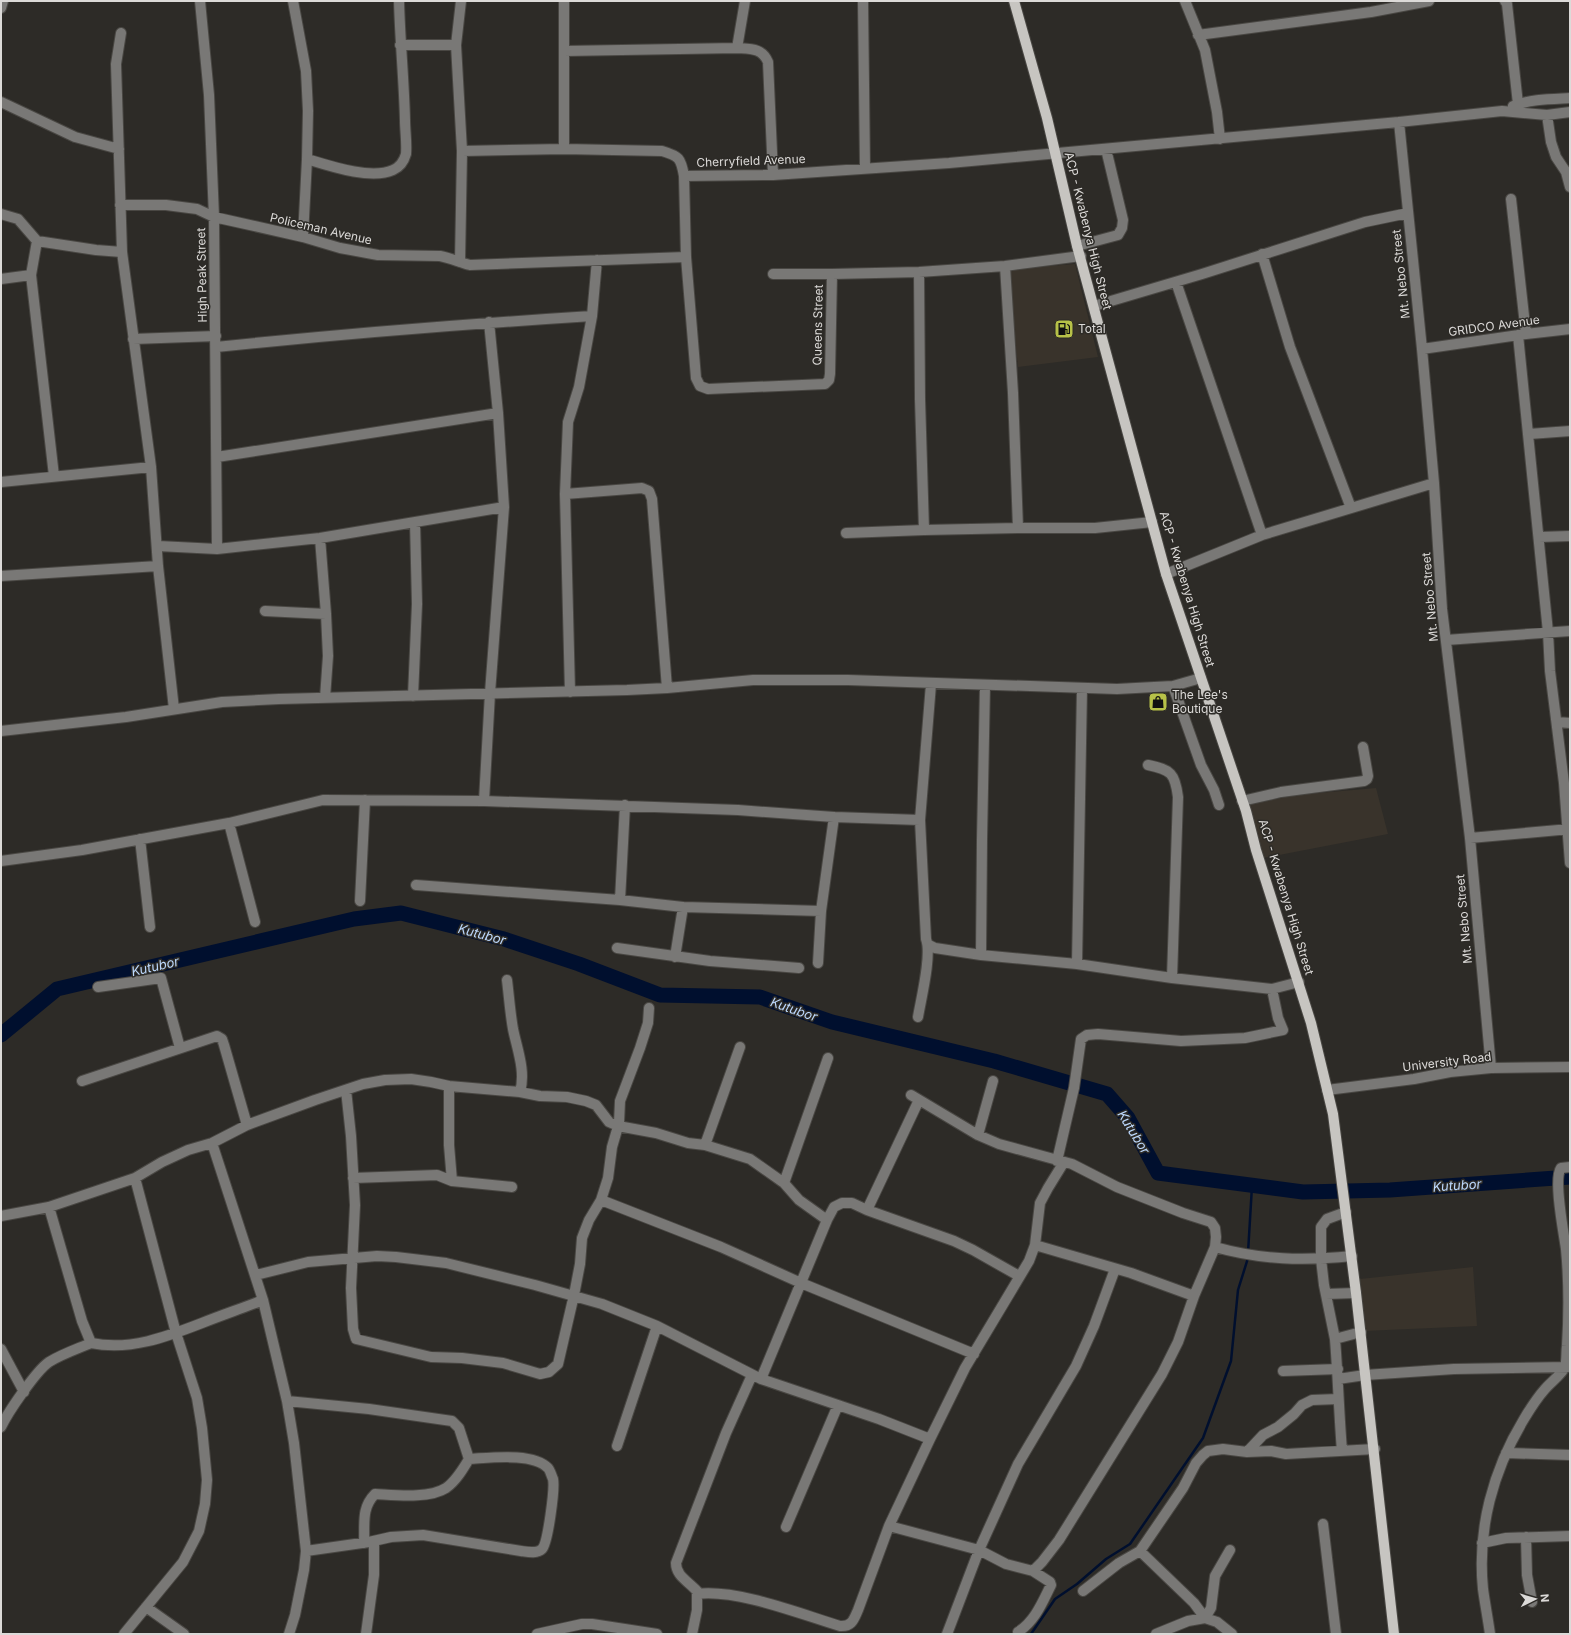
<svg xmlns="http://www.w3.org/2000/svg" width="1571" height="1635" font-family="Inter,sans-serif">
	<rect width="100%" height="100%" fill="#2d2b27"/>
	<path fill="#39332b" d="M1075,264l23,93 -80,10 -10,-98z
		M1376,788l12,46 -125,24 -16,-53 49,-10z
		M1473,1267l4,59 -113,5 -4,-52z"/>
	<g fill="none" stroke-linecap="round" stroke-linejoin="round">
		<path stroke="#000f2e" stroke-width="2.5" d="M1248,1253l4,-67
			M1031,1634l24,-35 22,-15 29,-25 24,-15 73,-106 28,-77 7,-71 10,-32"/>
		<path stroke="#000f2e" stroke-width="15" d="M1,1035l56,-46 297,-70 47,-6 103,26 75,25 81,31 100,2 72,25 162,39 113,33 21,24 30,55 145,19 87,-2 180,-13"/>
		<defs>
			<path id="minor" d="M200,1l9,94 5,122 3,332
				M293,1l13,70 2,40 -1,48c23,7 64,21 86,11 7,-3 11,-9 13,-16 1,-11 -1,-23 -1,-34 -1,-40 -5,-79 -6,-119
				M564,1v148
				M863,1l2,167
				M1185,1l20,49 12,62 3,27
				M1505,1l2,3 11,100
				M1,8l2,-7
				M121,33l-5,31 6,188 29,215 7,99 16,143
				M1198,35l173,-23 58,-11
				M400,45h56
				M737,48l8,-47
				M564,51l173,-3c14,1 25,0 31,14l5,113
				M1,102l74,35 44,12
				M1513,106c17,-7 39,-7 57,-8
				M1547,115l4,27 5,15 10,15 4,15
				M1399,122l23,227 12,134 8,126 28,229 21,230
				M462,151l102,-2 98,2c17,5 19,7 22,25l89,-1 176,-12 450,-41 103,-11 45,4 23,-3
				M684,176l2,81 10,121 4,8 8,3 117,-5 4,-4 1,-6 2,-100 87,-2 86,-6 76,-10
				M1511,199l15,135
				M120,205h46l31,4 17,8 89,20 37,11 38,7 62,1c10,2 19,6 30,9l216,-8
				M1,214l17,5 19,22 59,9 26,2
				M303,237l4,-78
				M37,241l-6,34 23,201
				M1077,246l41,-11 4,-7 1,-8 -17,-71
				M1262,254l28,93 61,161
				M460,262l2,-111 -6,-106 5,-44
				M919,272l1,127 4,131 94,-2 -5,-135 -8,-127
				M773,274h59
				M1,279l30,-4
				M1176,282l86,253
				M1094,306l108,-32 163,-52 43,-9
				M1518,335l30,297 2,39 14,112 6,80
				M133,339l83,-3
				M216,347c125,-13 250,-23 376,-31
				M1422,349l104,-15 44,-5
				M1529,434l41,-3
				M217,457l281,-44
				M1,482l150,-15
				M565,494l77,-6 7,3 3,8 15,189
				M1018,528h77l57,-6
				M846,533l78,-3
				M1539,537l31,-1
				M320,538l6,76 2,42 -3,42
				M158,546l59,3 103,-11 184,-31
				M1166,574l96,-39 172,-52
				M1,576l157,-10
				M265,611l61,3
				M1446,640l124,-9
				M1173,686l28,79 13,25 5,15
				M570,692l-5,-198 3,-72 11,-35 13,-71 5,-56
				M413,696l4,-92 -2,-82
				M1557,722l13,1
				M1,731l125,-14 96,-15 57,-3 348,-9 40,-2 86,-8h95l269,9 56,-3 28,-8
				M1148,765c23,5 27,8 30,32l-6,181
				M484,801l6,-108 14,-186 -6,-94 -9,-91
				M1242,801l39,-9 83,-11 3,-2 1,-3 -5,-29
				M229,823l26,99
				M1470,838l100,-9
				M140,839l10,88
				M1,861l81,-11 147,-27 94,-23 161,1 254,9 96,7 86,3
				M416,885l204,15 63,7 138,4
				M620,900l5,-95
				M360,901l5,-101
				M929,945l6,3 46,7 96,9 95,14 100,11 27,-7
				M617,948l93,13 89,7
				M981,955l1,-115 3,-155
				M675,957l8,-50
				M818,963l3,-52 13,-94
				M1077,964l5,-276
				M507,980c2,16 3,32 6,49 4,20 13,42 7,63
				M98,987l63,-9 19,70
				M918,1017c3,-18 14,-62 8,-78l-6,-119 11,-136
				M82,1081l135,-45 5,3 2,6 23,80
				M449,1086v59l3,36
				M346,1090l5,46 4,69 -4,83 2,41 3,10 75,18 31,1 41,5 37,11 9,-2 9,-8 16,-69 6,-31 2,-26 7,-18 12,-20 7,-22 4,-31 7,-24 1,-22 20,-53 8,-25 1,-15
				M1327,1090l87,-11 36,-7 41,-4 79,-1
				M911,1095l67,40 21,9 73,20 45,23 66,26 28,9 4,6 1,9 -1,10 -21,49 -16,46 -16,32 -103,166 -17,22 -9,9
				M978,1135l15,-54
				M212,1143l51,157 24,101 7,42 12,108 -2,19 -9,45 -6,19
				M705,1145l35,-98
				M1057,1161l17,-73 7,-49 6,-4 11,-1 83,7 64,-3 38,-8 -5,-12 -6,-29
				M353,1178l84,-3 15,6 60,6
				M784,1183l44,-125
				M601,1200l120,47 80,36 173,71
				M49,1207l33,114 9,22c39,8 75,-6 111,-20 20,-8 41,-15 61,-23
				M867,1210l52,-110
				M1346,1212l-19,7 -6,8v32l3,26 11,54 26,-7
				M1,1216l48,-9 86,-29 27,-16 26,-12 24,-7 35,-18 68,-25 48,-16 22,-4 26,-1 20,3 18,4 71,6 20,4 27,1 19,4 10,4 13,17 9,4 38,7 32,10 17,2 45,14 34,24 15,17 28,20
				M1035,1245l96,28 63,23
				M1215,1247c46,13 89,14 137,9
				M256,1275l52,-13 69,-6 19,1 50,6 89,22 67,19 55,22 104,53 118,40 51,20
				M1326,1294l30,-1
				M1335,1339c3,38 4,75 7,112
				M1,1349l23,43
				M1283,1371l55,-2
				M761,1379l66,-159 7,-13 8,-4h10l15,7 87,31 19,9 46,26
				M1338,1379l27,-4 89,-6 114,-2
				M287,1401l82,8 83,12 7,7 10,31c-6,10 -13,22 -23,29 -17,11 -51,7 -71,6 -14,14 -10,30 -11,49
				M1,1427c7,-15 35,-56 48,-65 13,-8 28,-13 42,-19
				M617,1446l40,-120
				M1247,1452l16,-17 15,-8 16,-13 8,-9 10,-5 26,-1
				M1506,1453l64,2
				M1323,1524l13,110
				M889,1526l90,24 27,14 27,7 17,11 1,3c-9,18 -16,36 -33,47
				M786,1527l52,-122
				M1526,1537l1,38 5,27
				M1482,1543l24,-5 64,-2
				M306,1551l63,-9 22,-5 32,-2 98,16c7,1 16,3 21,-2 6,-6 13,-61 11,-70 -1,-2 -3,-9 -5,-11 -15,-16 -59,-10 -79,-9
				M1140,1551l54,52 11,15 12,4 15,12
				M1083,1591l36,-28 21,-12 43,-63 13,-25 7,-8 5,-4 15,-2 24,3 24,-1 15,3 89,-5
				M697,1594c41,-5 103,20 143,32 12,1 14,-7 18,-16l31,-84 41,-87 35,-71 64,-107 6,-16 5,-42 8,-15 16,-26
				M146,1607l38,27
				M124,1634l59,-72 16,-31 6,-27 2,-24 -5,-52 -5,-30 -21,-65 -41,-155
				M366,1634l8,-59v-34
				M537,1634l45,-10h10l65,10
				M692,1634l5,-24v-19c-9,-10 -21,-15 -21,-28l50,-130 26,-58
				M947,1634l32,-84 39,-86 58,-98 18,-40 21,-57
				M1156,1634l32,-13 17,-3 6,-10 4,-32 15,-26
				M1490,1634c-2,-15 -5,-30 -7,-45 -6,-60 10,-119 41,-170 6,-10 13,-21 21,-30 5,-6 18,-16 20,-22 2,-6 1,-15 2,-21 2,-32 2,-65 -1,-97 -2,-15 -13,-70 -5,-81l9,-1"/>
			<path id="major" d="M1014,1l33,117 30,128 89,328 80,237 10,39 55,173 22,91 23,179 38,341"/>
		</defs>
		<use href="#minor" stroke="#494743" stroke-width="12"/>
		<use href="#major" stroke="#494743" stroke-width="12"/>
		<use href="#minor" stroke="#797876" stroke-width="10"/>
		<use href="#major" stroke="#c7c5c1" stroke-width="10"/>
	</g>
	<defs>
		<symbol id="fuel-square" viewBox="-11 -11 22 22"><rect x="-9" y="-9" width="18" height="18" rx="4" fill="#b7c148" stroke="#2d2b27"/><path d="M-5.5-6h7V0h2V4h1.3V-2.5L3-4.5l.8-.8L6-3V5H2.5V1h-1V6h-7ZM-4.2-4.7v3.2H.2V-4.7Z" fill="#111"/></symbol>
		<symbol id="shop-square" viewBox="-11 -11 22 22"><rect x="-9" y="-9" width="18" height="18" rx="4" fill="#b7c148" stroke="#2d2b27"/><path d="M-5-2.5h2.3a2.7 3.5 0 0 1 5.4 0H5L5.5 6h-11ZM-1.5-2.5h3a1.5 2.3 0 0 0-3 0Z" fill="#111"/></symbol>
	</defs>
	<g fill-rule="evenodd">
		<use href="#fuel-square" x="1053" y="318" width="22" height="22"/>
		<use href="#shop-square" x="1147" y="691" width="22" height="22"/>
	</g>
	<g text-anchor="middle" stroke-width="3" stroke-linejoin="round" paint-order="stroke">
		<g font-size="12" fill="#dcdad8" stroke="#2d2b27">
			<text transform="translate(751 161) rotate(-2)" y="4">Cherryfield Avenue</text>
			<text transform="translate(321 229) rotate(13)" y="4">Policeman Avenue</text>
			<text transform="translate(1088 231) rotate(76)" y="4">ACP - Kwabenya High Street</text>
			<text transform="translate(1401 274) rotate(-96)" y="4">Mt. Nebo Street</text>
			<text transform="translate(202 275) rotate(-91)" y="4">High Peak Street</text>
			<text transform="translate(818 325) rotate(-89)" y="4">Queens Street</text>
			<text transform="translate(1494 326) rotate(-8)" y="4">GRIDCO Avenue</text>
			<text transform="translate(1187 589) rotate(73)" y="4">ACP - Kwabenya High Street</text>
			<text transform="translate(1430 597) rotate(-95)" y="4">Mt. Nebo Street</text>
			<text transform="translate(1286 897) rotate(73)" y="4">ACP - Kwabenya High Street</text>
			<text transform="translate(1464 919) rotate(-95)" y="4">Mt. Nebo Street</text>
			<text transform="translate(1447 1062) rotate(-7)" y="4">University Road</text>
		</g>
		<g font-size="12" fill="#dcdad8" stroke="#2d2b27" text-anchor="start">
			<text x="1078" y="333">Total</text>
			<text x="1172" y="699">The Lee's<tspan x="1172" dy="14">Boutique</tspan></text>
		</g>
		<g font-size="13" font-style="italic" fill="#bdd9fe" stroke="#2d2b27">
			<text transform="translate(482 934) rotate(15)" y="5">Kutubor</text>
			<text transform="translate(155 966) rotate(-13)" y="5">Kutubor</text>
			<text transform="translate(794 1009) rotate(19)" y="5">Kutubor</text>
			<text transform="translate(1134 1132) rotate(58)" y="5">Kutubor</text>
			<text transform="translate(1457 1185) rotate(-4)" y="5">Kutubor</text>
		</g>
	</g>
	<rect width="1571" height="1635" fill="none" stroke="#dcdad8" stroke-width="4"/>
	<g transform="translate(1535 1599) rotate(85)" stroke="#2d2b27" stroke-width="3" paint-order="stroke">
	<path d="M0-3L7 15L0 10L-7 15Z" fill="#dcdad8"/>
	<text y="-6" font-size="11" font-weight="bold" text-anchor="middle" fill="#dcdad8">N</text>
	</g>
</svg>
